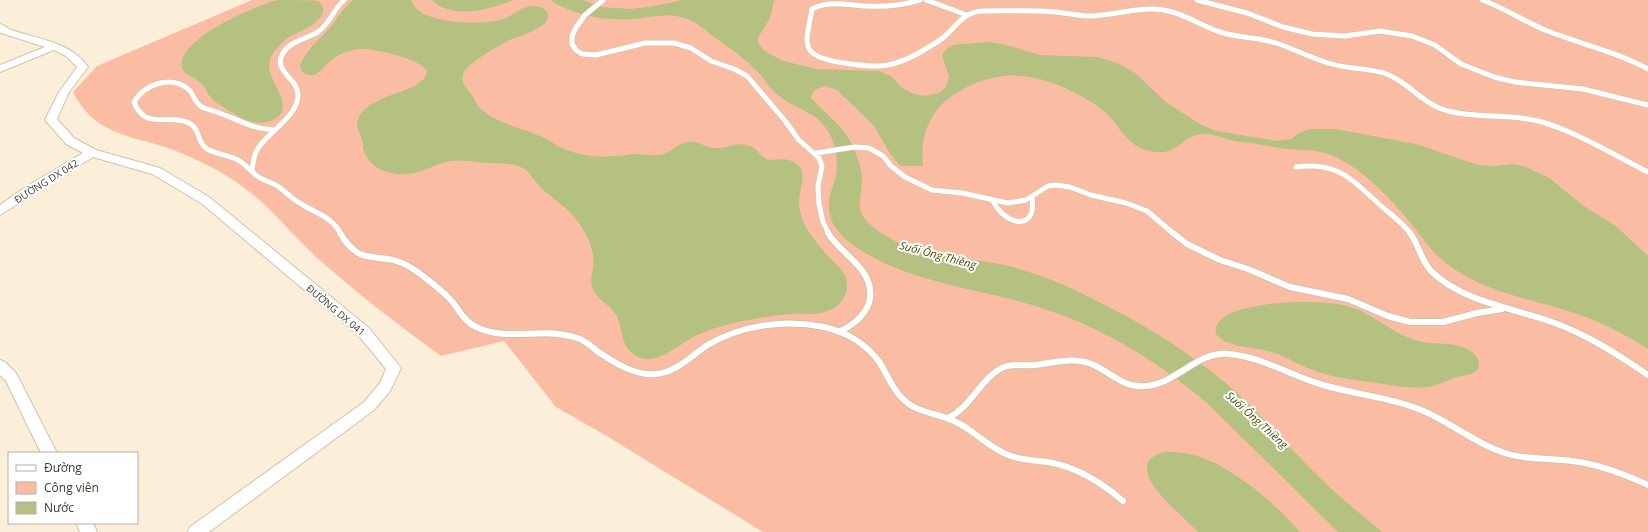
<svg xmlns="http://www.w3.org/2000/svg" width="1648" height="532" font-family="'Open Sans',sans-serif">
	<rect width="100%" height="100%" fill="#fcefd9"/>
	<path fill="#fabda3" d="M252,0h1396v532h-885l-158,-97 -49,-28 -52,-66 -63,15c-44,-32 -86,-64 -126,-100 -15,-14 -28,-29 -42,-43 -17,-18 -37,-32 -58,-44 -17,-9 -35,-17 -53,-23 -38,-11 -70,-15 -89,-54l24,-26z"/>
	<path fill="#b5c181" d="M278,0c8,0 34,0 39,1 3,1 5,4 6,6 4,15 -25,25 -34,30 -6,5 -13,11 -17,18 -2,4 -3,9 -3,14 4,18 30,44 -2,53 -9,2 -21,0 -29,-6 -8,-5 -18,-10 -25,-16 -6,-5 -7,-13 -13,-17 -5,-6 -15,-7 -18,-15 -8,-28 75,-63 96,-68z
		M353,0h58c7,25 70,25 90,20 13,-4 24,-18 39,-13 8,2 11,10 5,16 -8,8 -22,12 -33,16 -11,5 -45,24 -49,35 -2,7 1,11 5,16 5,5 7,12 12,18 17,16 40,19 60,28 6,2 11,6 16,9 19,10 39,13 59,11 7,0 14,-2 22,-2 9,0 17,3 27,0 9,-3 14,-11 24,-12 11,-2 18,7 29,6 12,0 21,-7 33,-2 7,2 9,9 16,13 7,2 15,-1 23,1 22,8 11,25 10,40 0,6 1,13 3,18 5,15 19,30 30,42 4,5 9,8 12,14 4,7 4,15 0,23 -3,7 -9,12 -17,14 -11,5 -24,2 -37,3 -20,2 -41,5 -60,10 -12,3 -24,7 -35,12 -18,9 -43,35 -63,17 -12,-10 -9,-25 -16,-38 -6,-11 -20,-15 -24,-28 -2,-7 0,-12 1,-18 2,-13 -2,-25 -8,-36 -9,-18 -23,-28 -38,-40 -8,-6 -13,-14 -19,-21 -10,-9 -24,-8 -36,-9 -14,0 -27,-4 -41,-2 -13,2 -24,9 -36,12 -19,4 -44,-1 -51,-22 -3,-7 0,-1 -1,-9 -2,-8 -8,-14 -5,-22 10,-28 67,-26 69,-49 -6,-12 -53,-23 -66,-22 -6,0 -12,2 -18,4 -5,2 -9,5 -13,8 -9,8 -14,20 -28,11l-2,-6c8,-20 20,-26 33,-42 6,-8 11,-17 20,-24z
		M432,0h81c-24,10 -61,20 -81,0z
		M550,0h33l19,7 29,2 24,-3 27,-6h92l-4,18 -12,20v4l5,8 20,11 34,8 61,2 13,5 10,11 10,6 12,3 16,-3 7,-6 3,-10 -7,-22 4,-6 8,-4 32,-3 17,2 37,11 58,2 19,6 17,9 33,31 33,21 16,7 61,10 14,-2 8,-6 10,-4h26l81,15 62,21 19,1 15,-2 14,3 25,12 30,25 36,23 31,29v93c-22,-14 -46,-27 -71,-35 -42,-15 -90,-20 -127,-48 -14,-9 -23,-22 -33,-35 -22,-28 -58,-69 -93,-78 -12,-4 -23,-2 -35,-4 -16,-1 -31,-6 -48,-7 -13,-1 -25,-9 -38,-8 -24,1 -24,26 -57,16 -20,-6 -27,-25 -41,-38 -10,-9 -22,-15 -34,-21 -40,-20 -77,-22 -116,3 -26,16 -35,43 -32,72h-23l-9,-11 -17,-29 -37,-36 -12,-4 -11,4 -3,8c18,20 35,28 45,56 3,8 6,17 6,26 0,19 -9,30 9,45 36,32 85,30 129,39 37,8 73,24 107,42 43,22 83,47 121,79 29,25 53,54 80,81 23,24 49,45 74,66h-44l-130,-128c-54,-46 -114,-82 -183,-101 -53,-15 -110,-21 -158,-49 -19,-11 -40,-26 -38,-51 0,-9 4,-16 6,-24 5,-21 0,-44 -16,-59 -12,-10 -28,-14 -40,-24 -9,-7 -15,-17 -22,-25 -12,-12 -26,-22 -40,-32 -12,-9 -21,-18 -36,-22 -17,-4 -33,1 -50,2 -27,2 -58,-4 -81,-19z
		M1293,302c23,0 46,-1 68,9 24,12 42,30 70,32 15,1 38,0 47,16 1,4 2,8 -1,11 -5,6 -16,5 -23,8 -8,3 -16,7 -25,9 -18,2 -34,-1 -51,-4 -23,-3 -46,-5 -68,-14 -13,-5 -25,-13 -38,-17 -16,-5 -47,-4 -56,-18 -6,-27 60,-31 77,-32z
		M1164,452c10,0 20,0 30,3 38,11 81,48 106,77h-102c-13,-15 -83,-67 -34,-80z"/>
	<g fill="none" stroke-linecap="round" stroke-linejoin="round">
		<defs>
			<path id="service-far1" d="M603,0l-18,15 -10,14 -3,8v7l4,6 6,4 14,1 49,-12h29l17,5 20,13 23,8 13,7 39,46 12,17 21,19 3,8 -4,20 1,18 4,18 6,12
				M920,0c-17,5 -35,7 -53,6 -19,-1 -38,-6 -55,3 -6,34 -14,46 26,53 38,6 53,8 86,-12 6,-4 14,-8 20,-13 14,-12 19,-26 41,-26 24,0 48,-1 71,1 11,1 22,4 33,4 25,0 48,-10 75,-6 20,3 37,16 56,22 18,6 38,5 56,11 18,6 35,15 52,20 18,6 38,5 56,10 24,8 39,32 64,38 31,8 63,2 94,11 37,11 72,33 106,50
				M926,0l41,15
				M1197,0l50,13 36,14 29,7 33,2 35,-5 32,5 23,9 26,19 33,13 21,5 68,7 65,16
				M1482,0c22,8 42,21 63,30 35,14 70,21 103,39
				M274,130c-20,-1 -34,-9 -52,-16 -7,-3 -14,-4 -20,-7 -8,-4 -8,-14 -15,-19 -18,-13 -43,-3 -53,14 11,29 34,11 55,21 11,5 8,20 18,26 9,5 20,6 29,10 9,4 14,12 21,17 7,5 15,6 22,11 8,6 15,14 24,18 15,9 29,12 38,29
				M816,153l39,-6 14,1 14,8 8,10 14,11 27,13 30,3 46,10 18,-3 22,-14 7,-1 15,2 21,8 35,8 21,8 27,23
				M1296,167c41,-6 55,12 83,37 11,10 23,18 32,30
				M252,171c1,-7 1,-14 5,-21 9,-17 41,-33 41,-55 0,-17 -26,-24 -15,-42 8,-13 25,-14 36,-22 11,-8 15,-22 25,-31
				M993,201c11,23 44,33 39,-4"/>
			<path id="service" d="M340,233c21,37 41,16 70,34 10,6 30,22 39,31 9,9 14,23 27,29 31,15 66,0 98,10 9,2 16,8 23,14 16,11 38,25 58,23 20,-1 35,-17 51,-28 34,-21 79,-27 118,-19 22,5 43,17 56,36 9,15 15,33 32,43 14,8 32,9 46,17 18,9 31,25 50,32 12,5 26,5 40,7 29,5 53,20 75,39
				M828,233c14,23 46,35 42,66 -3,16 -17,26 -31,33
				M1173,233l14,11 33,16 28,9 42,18 58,12 40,17 22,6h33l34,-9 25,-4
				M1410,233c9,12 11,28 22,39 32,30 77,35 117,49 36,12 68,33 99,54
				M948,418c25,-12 34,-44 59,-52 9,-2 18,0 27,-1 20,-2 40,-9 60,0 15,7 27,20 44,21 37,3 55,-35 91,-32 33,3 63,22 94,31 35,10 71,13 103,27 28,13 52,33 82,42 20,6 43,4 64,7 27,3 52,13 76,24"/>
			<path id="minor" d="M0,24c4,1 7,4 11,6 27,9 60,12 77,37l-19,25 -12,27 17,19 22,12 64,18 49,29 160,131 32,40 -11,23 -16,19 -165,122h-21l2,-5 174,-125 16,-19 6,-14 -27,-33 -158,-133 -49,-29 -59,-17 -93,58v-10l24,-17 59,-35 -17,-9 -21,-24 14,-28 18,-25 -11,-11 -12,-6 -54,22v-7l45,-18 -44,-14 -1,-1z
				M0,360l5,2 11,11 41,80h-16l-35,-72 -6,-6z
				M76,523h17l4,9h-17z"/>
		</defs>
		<use href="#service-far1" stroke="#d2c2a7" stroke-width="6"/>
		<use href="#service" stroke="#d2c2a7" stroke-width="8"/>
		<use href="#minor" stroke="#d2c2a7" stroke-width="2"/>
		<use href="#service-far1" stroke="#fff" stroke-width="5"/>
		<use href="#service" stroke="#fff" stroke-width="6"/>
		<use href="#minor" fill="#fff" fill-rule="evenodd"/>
	</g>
	<g text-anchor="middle" stroke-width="4" stroke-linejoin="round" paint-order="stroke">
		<g font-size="10" fill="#403a2f" stroke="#fff">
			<text transform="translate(46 181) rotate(-32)" y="4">ĐƯỜNG DX 042</text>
			<text transform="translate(336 310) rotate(40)" y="4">ĐƯỜNG DX 041</text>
		</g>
		<g font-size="11" font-style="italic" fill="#444d00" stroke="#fff">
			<text transform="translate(938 255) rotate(15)" y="4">Suối Ông Thiềng</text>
			<text transform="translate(1257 420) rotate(42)" y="4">Suối Ông Thiềng</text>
		</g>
	</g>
	<rect x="8" y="452" width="130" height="72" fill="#ffffff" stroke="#b3b0ac"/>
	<rect x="16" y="465" width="20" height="6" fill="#ffffff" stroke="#b3b0ac"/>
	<text x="44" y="472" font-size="12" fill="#403a2f">Đường</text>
	<rect x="16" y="482" width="20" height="12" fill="#fabda3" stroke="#b3b0ac"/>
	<text x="44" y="492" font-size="12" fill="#403a2f">Công viên</text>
	<rect x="16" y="502" width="20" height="12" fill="#b5c181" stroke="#b3b0ac"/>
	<text x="44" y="512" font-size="12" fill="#403a2f">Nước</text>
</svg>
